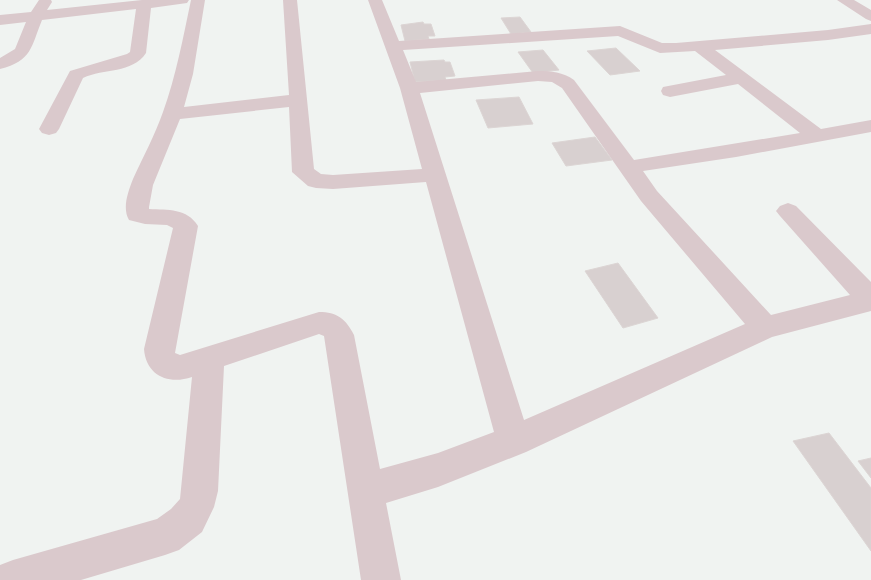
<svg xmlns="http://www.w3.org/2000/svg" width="871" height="580" font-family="'Noto Sans',sans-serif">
	<rect width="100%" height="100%" fill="#f0f3f1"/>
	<path fill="#d8d0d0" stroke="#dcd5d4" d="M520,17l11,15 -20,2 -10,-16z
		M423,22l1,2h7l4,12h-7l1,3 -24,2 -4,-16z
		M616,48l24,23 -30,4 -23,-24z
		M543,50l16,20 -26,3 -15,-21z
		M444,60l1,2h5l5,14 -10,1 1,3 -31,2 -5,-20z
		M519,97l14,27 -45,4 -12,-28z
		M595,137l17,23 -46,6 -14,-23z
		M618,263l40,55 -35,10 -38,-57z
		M829,433l42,55v63l-78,-110z
		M871,458v20l-13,-17z"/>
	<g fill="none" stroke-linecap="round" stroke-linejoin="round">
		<path fill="#dac9cc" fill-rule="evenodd" d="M39,0h12l1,2 -5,8 95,-10h47l-2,3 -36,5 -5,45c-14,21 -42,15 -63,25l-24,51 -3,4 -7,2 -7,-2 -3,-4 31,-58 57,-17 3,-2 6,-43 -94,11c-11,27 -10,41 -42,49v-11l15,-9 11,-27 -26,3v-10l31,-3z
			M191,0h14l-12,74 -9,33 105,-12 -6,-95h14l17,169 7,5 12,1 89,-6 -22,-81 -32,-88h14l17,41 221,-15 42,17h14l152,-13 43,-6v10l-43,6 -113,10 106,79 50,-9v12l-135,25 -93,14 14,20 114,124 79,-20 -70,-79 -4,-5 4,-5 8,-3 8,3 75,76v29l-99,26 -246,115 -88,35 -52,16 15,77h-40l-37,-244 -5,-2 -95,32 -6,125 -4,16 -12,25 -23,18 -14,5 -84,25h-81v-15l13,-5 144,-41 14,-10 9,-10 12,-122c-23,8 -46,-1 -48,-28l29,-121 -6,-3 -22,-1 -16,-4c-7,-12 -1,-28 4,-41 10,-22 22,-44 30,-67 13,-36 20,-74 28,-112zM618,36l42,17 35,-2 31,24 -63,12 -2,4 2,4 7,2 68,-13 62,49 -166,27 -60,-80c-11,-8 -23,-9 -36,-9l-122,11 -13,-32zM538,81l14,1 10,6 79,113 104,123 -221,96 -104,-327zM289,107l3,65 16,14 8,2 17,1 93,-7 68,250 -56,21 -58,16 -26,-134c-8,-16 -17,-23 -35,-23l-139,43 -5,-2 23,-127c-11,-18 -30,-16 -49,-17v-2l4,-22 27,-66z
			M837,0h17l17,10v11l-5,-2z"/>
	</g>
</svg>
